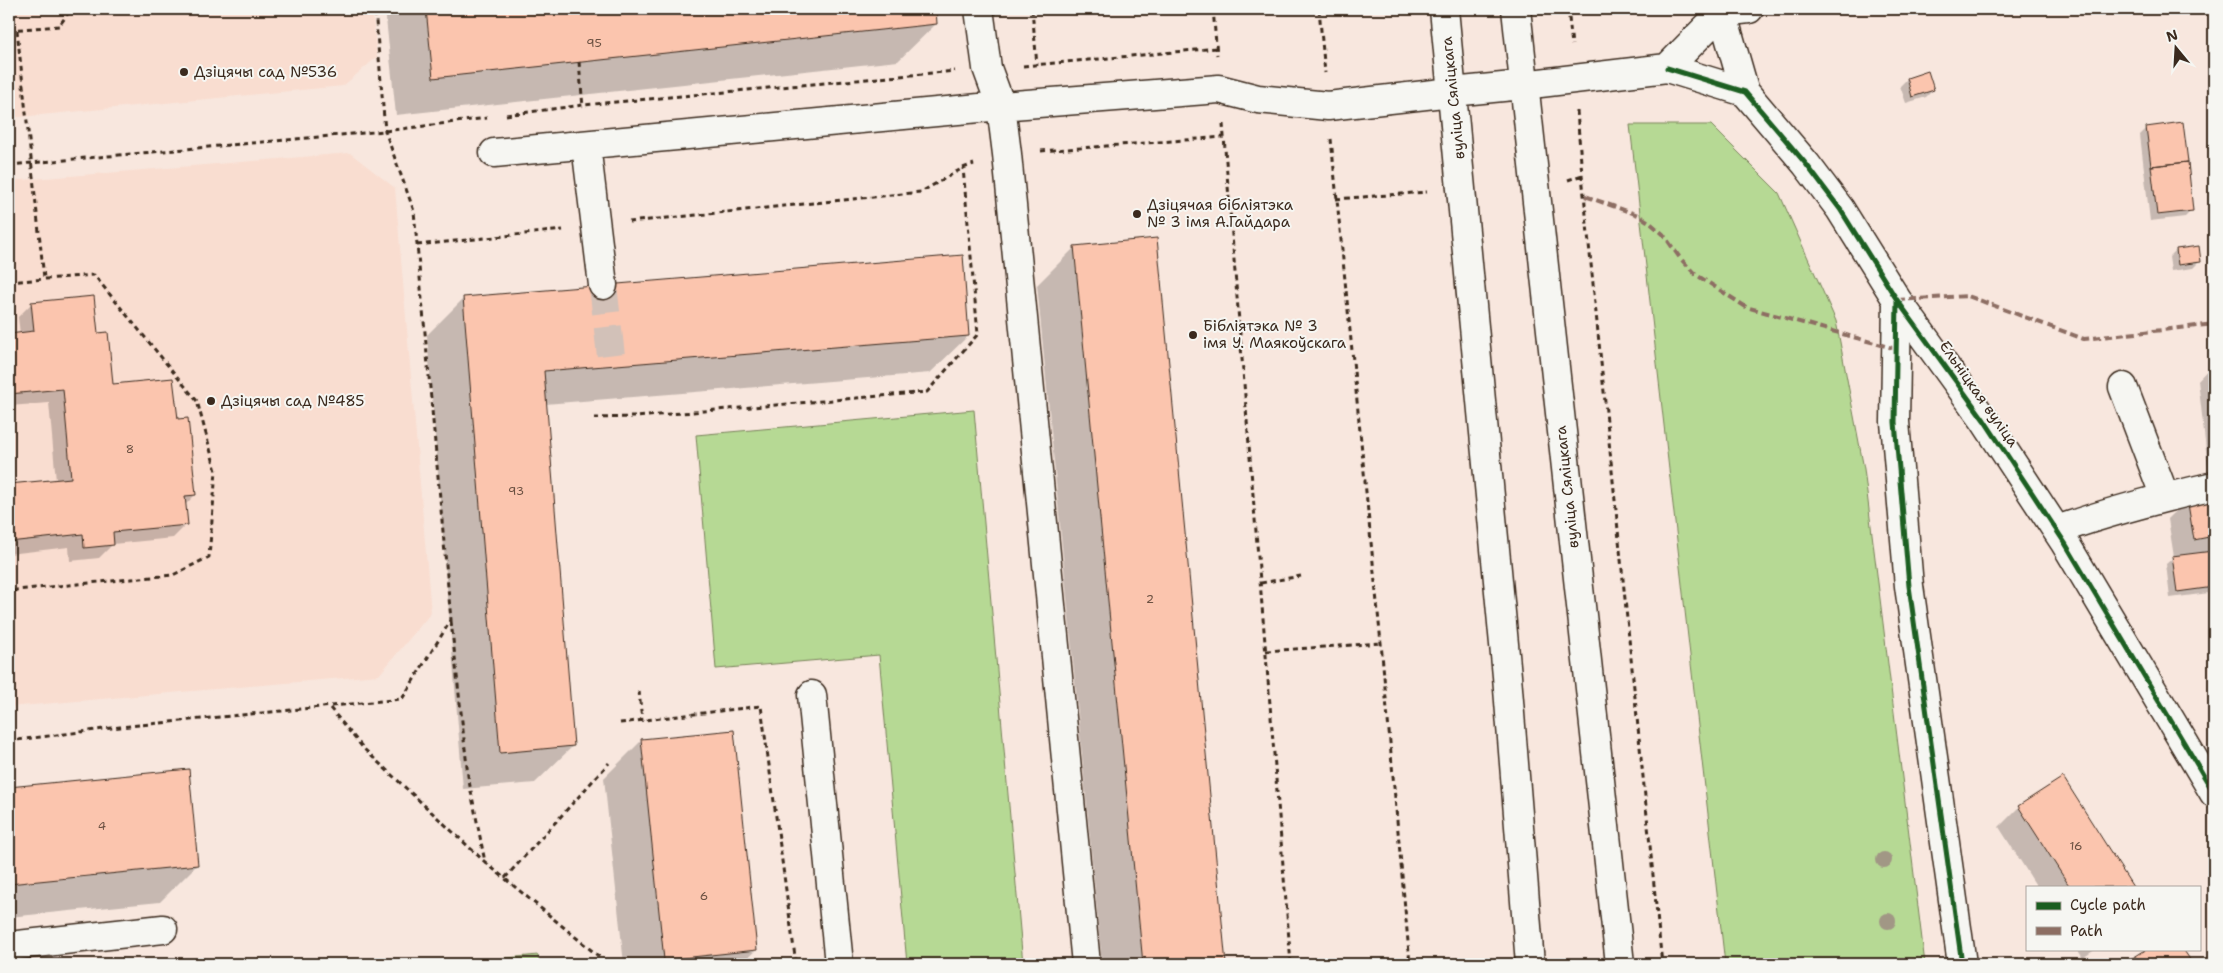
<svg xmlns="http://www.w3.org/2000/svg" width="2223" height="973" font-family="'Shantell Sans',sans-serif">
	<rect width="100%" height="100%" fill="#f8e7de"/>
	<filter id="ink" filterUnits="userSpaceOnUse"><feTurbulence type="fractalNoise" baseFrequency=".02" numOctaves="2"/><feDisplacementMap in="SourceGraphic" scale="10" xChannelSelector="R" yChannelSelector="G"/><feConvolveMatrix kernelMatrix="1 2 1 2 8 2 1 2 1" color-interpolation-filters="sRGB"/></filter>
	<g filter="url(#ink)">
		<path fill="#f9ddd0" d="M9,9h363l5,48 -34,29 -334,32z
			M350,153l45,35 36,425 -52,62 -370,32v-526z"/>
		<path fill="#b6d994" stroke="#788259" d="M1630,125h81l68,68 57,128 28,148 61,495h-200z
			M974,410l49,554h-116l-28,-309 -163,14 -20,-234z
			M538,955l1,9h-94z"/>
		<path fill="#0003" d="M385,9h549l2,15 -38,37 -502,54z
			M1039,9h18l-18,2z
			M1928,72l5,18 -7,7 -20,6 -6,-17 7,-7z
			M2147,128l45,82 -7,7 -35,4 -10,-86z
			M1156,239l69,725h-123l-65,-679 38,-38z
			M2176,250l24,11 -7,7 -22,3 -2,-14z
			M464,298l504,38 -38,37 -385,31 28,342 -38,37 -72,6 -36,-454z
			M32,303l65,31 15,51 65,35 18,75 -10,10 2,19 -14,14 -60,6 -14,14 -29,3 -1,-14 -60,7v-69l47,-4 -7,-78 -40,3v-71l11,-1 -2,-17z
			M2214,363v122l-4,1 -12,-106z
			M2214,497v55h-3l3,36 -5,5 -39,5 -4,-34 8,-7 -6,-38 20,-20z
			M2214,642v51l-6,-45z
			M642,740l114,210 -15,14h-117l-20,-186z
			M188,770l9,95 -37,37 -151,15v-129z
			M2019,807l113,80h-95l-38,-60z
			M2077,949h19l-13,9z
			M2149,949h33l9,15h-65z"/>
		<path fill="#fbc5ae" stroke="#3b2a1e" d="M426,9h510l1,15 -504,54z
			M1928,71l6,19 -22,7 -5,-19z
			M2183,122l5,40 -37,4 -5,-39z
			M2188,162l5,49 -36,4 -6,-49z
			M1157,238l69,726h-83l-53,-550 -16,-168z
			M2199,246l2,16 -23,3 -2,-16z
			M963,255l6,81 -425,35 30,375 -74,7 -37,-456z
			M94,296l4,37 10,-1 5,52 60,-6 5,41 10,-1 8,77 -11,1 3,29 -75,7 1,13 -30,3 -1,-14 -74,8v-58l62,-6 -8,-89 -54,5v-60l25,-3 -3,-29z
			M2214,496v40l-20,4 -7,-42z
			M2213,551l1,36 -37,5 -5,-36z
			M734,730l23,220 -93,10 -23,-221z
			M189,769l9,96 -189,19v-97z
			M2063,777l70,110h-63l-52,-81z
			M2147,949h36l10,15h-70z"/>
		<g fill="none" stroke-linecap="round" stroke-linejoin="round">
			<path stroke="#d2c1b8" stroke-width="28" stroke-dasharray="28 14" stroke-linecap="butt" d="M603,285l9,80"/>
			<defs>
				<path id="minor" d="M979,9l8,59 14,38 6,48 79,810
					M1722,12l23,80
					M1667,68l78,24 61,72 34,45 57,91 87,120 81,123 149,250
					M1523,85l144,-17 55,-56 27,-3
					M586,145l17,140
					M494,153l507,-47 218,-17 39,10 70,7 124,-14
					M1897,300l-2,122 14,164 53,378
					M2123,387l42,110
					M2057,530c51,-18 104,-32 157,-44
					M812,695l27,269
					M9,946l154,-17"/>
				<path id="major" d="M1444,9l63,667 23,288
					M1516,9l104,955
					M1452,92l71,-7"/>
			</defs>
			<use href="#minor" stroke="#3b2a1e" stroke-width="31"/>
			<use href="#major" stroke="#3b2a1e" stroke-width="31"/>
			<path stroke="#3b2a1e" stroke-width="3" stroke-dasharray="5 4" stroke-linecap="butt" d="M1032,9l5,56
				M1213,9l4,46
				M1319,9l6,64
				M1568,9l4,36
				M9,30l50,-4 12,-17
				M17,30l27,248
				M579,62l4,45
				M1023,66l194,-18
				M1577,111l5,64 80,789
				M506,115l77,-10 372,-34
				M1223,124l68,840
				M1331,139l50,504 29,321
				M1041,151l183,-14
				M9,165l376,-34 102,-13
				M1568,180l14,-5
				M1336,199l91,-7
				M629,222l292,-30 42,-24 11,-4
				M417,245l146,-15
				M9,282l85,-7 103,126 19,70 -7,86 -36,18 -157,15 -7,5
				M594,418l41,-1 292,-25 51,-58 -15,-166
				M1261,583l40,-7
				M451,621l17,155 17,86 123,102
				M1266,651l115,-8
				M639,691l3,30
				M330,708l34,41 121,113
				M620,723l141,-17 35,258
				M9,741l111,-14 282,-28 49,-79 -37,-409 -29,-80 -10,-122
				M505,878l104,-115"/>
			<use href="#minor" stroke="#f6f6f2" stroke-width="28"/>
			<use href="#major" stroke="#f6f6f2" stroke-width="28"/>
			<path stroke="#8d6e63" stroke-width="4" stroke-dasharray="8 4" stroke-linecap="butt" d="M1585,196l53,19 11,7 14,12 17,24 15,16 51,33 150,42
				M1897,300l71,-4 116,43 130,-15"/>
			<defs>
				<path id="cycleway" d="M1667,68l78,24 61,72 34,45 57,91 87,120 81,123 149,250
					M1897,300l-2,122 14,164 53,378"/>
			</defs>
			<use href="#cycleway" stroke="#f6f6f2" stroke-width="8"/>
			<use href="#cycleway" stroke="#1b5e20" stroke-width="5"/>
		</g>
		<g fill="#a19785">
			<circle cx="1884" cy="860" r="8"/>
			<circle cx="1888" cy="921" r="8"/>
		</g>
	</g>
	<g fill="#3b2a1e" stroke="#f6f6f2" stroke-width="2">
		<circle cx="184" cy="72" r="5"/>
		<circle cx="1137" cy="214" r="5"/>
		<circle cx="1193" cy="335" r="5"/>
		<circle cx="211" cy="401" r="5"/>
	</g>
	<g text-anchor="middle" stroke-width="4" stroke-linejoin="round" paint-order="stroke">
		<g font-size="12" fill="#6b5142">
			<text x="594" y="47">95</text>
			<text x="130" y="453">8</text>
			<text x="516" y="495">93</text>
			<text x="1150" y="603">2</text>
			<text x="102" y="830">4</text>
			<text x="2076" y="850">16</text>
			<text x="704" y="900">6</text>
		</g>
		<g font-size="15" fill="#3b2a1e" stroke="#f6f6f2" text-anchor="start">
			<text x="194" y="77">Дзіцячы сад №536</text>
			<text x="1147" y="210">Дзіцячая бібліятэка<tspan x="1147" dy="17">№ 3 імя А.Гайдара</tspan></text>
			<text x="1203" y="331">Бібліятэка № 3<tspan x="1203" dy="17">імя У. Маякоўскага</tspan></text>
			<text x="221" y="406">Дзіцячы сад №485</text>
		</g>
		<g font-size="15" fill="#3b2a1e" stroke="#f6f6f2">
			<text transform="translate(1453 98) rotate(-96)" y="5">вуліца Сяліцкага</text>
			<text transform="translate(1979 394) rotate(55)" y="5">Ельніцкая вуліца</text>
			<text transform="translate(1567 487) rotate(-96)" y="5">вуліца Сяліцкага</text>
		</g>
	</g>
	<rect width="2223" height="973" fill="none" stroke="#f6f6f2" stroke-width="30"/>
	<rect x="15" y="15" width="2193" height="943" fill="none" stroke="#3b2a1e" stroke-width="2" filter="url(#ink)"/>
	<rect x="2026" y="886" width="175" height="65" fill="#f6f6f2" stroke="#aba49d"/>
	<rect x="2036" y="902" width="25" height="8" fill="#1b5e20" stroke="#aba49d"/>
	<text x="2070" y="910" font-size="15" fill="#3b2a1e">Cycle path</text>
	<rect x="2036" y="927" width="25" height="8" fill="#8d6e63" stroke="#aba49d"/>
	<text x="2070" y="936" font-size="15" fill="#3b2a1e">Path</text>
	<g transform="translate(2176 48) rotate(342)" stroke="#f6f6f2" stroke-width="4" paint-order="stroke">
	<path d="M0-4L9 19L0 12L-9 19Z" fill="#3b2a1e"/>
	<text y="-8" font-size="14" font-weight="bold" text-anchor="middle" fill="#3b2a1e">N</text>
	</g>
</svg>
